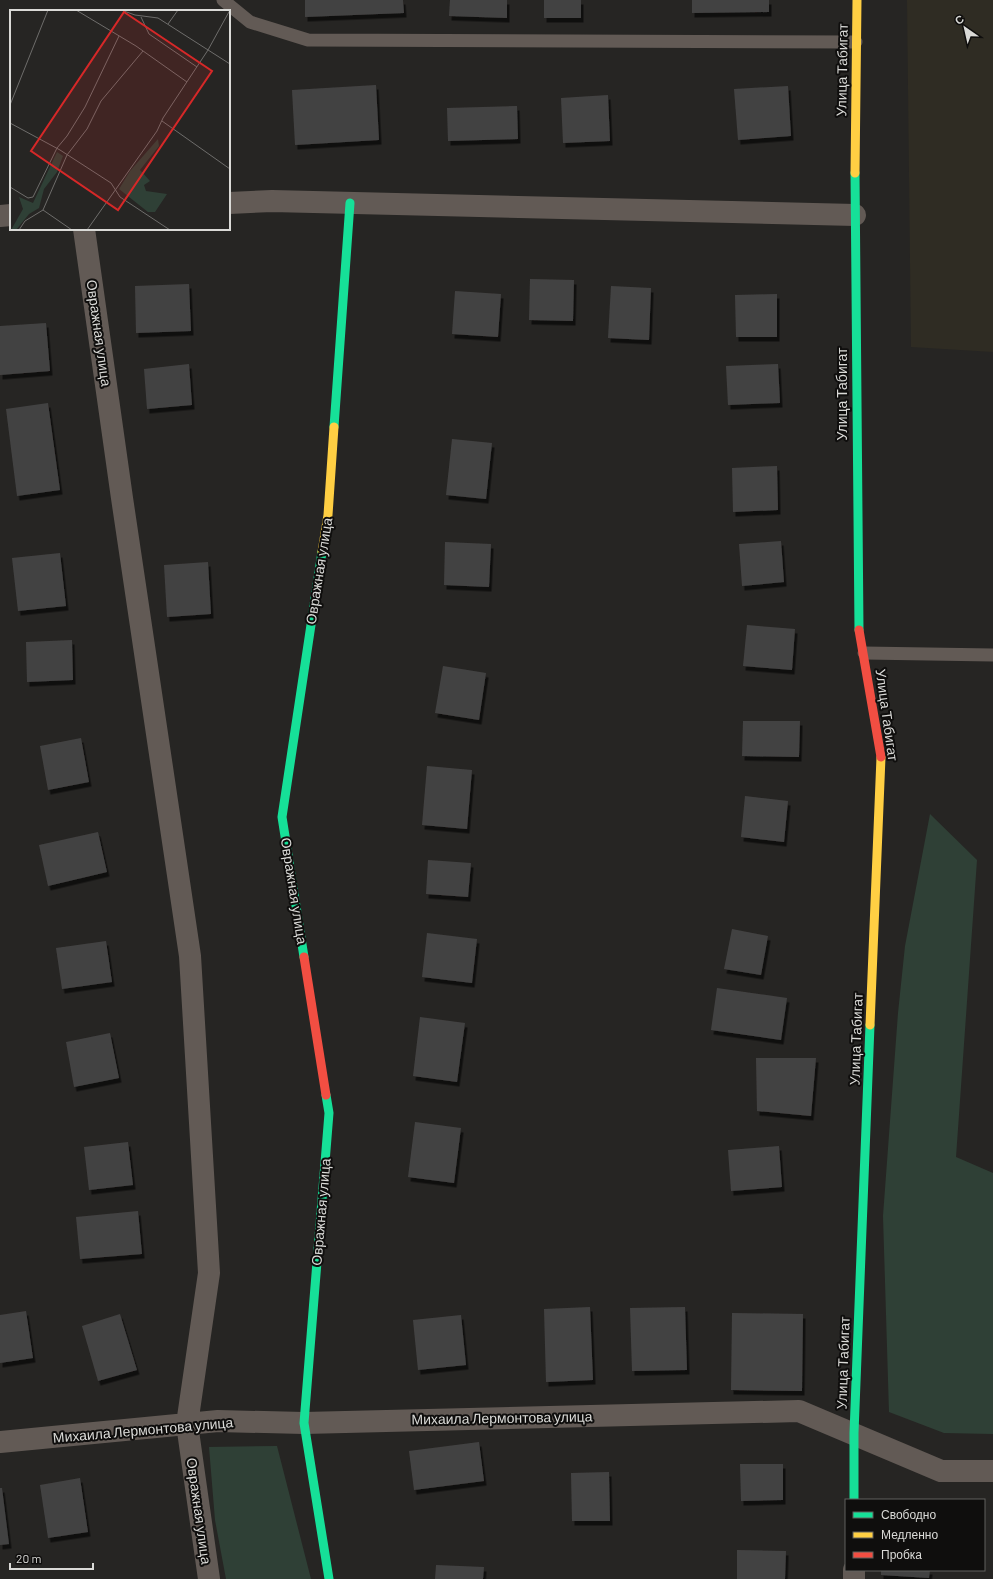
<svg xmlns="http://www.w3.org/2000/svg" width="993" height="1579" font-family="Barlow,sans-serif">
	<defs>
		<filter id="shadow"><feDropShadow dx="2.5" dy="4.5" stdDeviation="0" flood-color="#0009"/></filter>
	</defs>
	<rect width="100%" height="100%" fill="#262523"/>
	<path fill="#2f2c23" d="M907,0h86v352l-82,-5z"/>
	<path fill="#2f4036" d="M930,814l47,46 -21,297 37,16v261l-49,-1 -55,-21 -6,-196 15,-203 7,-67z
		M277,1446l34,133h-85l-11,-59 -6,-73z"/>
	<path fill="#434242" filter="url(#shadow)" d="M305,0h98l1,13 -99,4z
		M450,0h57v18l-58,-2z
		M544,0h37v18h-37z
		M692,0h77v12l-77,1z
		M376,85l3,55 -84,5 -3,-55z
		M788,86l3,50 -53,4 -4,-51z
		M608,95l2,46 -47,2 -2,-45z
		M517,106l1,33 -70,2 -1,-33z
		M530,279l44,1 -1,41 -44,-1z
		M189,284l2,47 -55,2 -1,-47z
		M611,286l40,2 -2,52 -41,-2z
		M455,291l46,3 -3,43 -46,-3z
		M777,294v43h-41l-1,-42z
		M46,323l4,48 -50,4v-49z
		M189,364l3,41 -45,4 -3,-40z
		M778,364l2,39 -52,2 -2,-39z
		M48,403l12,87 -43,6 -11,-87z
		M452,439l40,4 -6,56 -40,-4z
		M777,466l1,44 -45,2 -1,-44z
		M781,541l3,41 -42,4 -3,-42z
		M445,542l46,2 -2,43 -45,-2z
		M60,553l6,53 -48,5 -6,-53z
		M208,562l3,52 -44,3 -3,-52z
		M747,625l48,4 -3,41 -49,-4z
		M72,640l1,40 -46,2 -1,-40z
		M443,666l43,7 -7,47 -44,-7z
		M743,721h57l-1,36 -57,-1z
		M81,738l8,44 -41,8 -8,-44z
		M427,766l45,4 -5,59 -45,-4z
		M745,796l43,5 -4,41 -43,-5z
		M98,832l9,40 -59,14 -9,-41z
		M428,860l43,3 -3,34 -42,-3z
		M732,929l36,7 -7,39 -37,-6z
		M427,933l50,6 -5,44 -50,-6z
		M106,941l6,41 -50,7 -6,-41z
		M717,988l70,10 -6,42 -70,-10z
		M420,1017l45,6 -8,59 -44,-6z
		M110,1033l9,45 -45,9 -8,-45z
		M756,1058h60l-5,58 -54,-5z
		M415,1122l46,6 -7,55 -46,-6z
		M128,1142l5,43 -44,5 -5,-43z
		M779,1146l3,41 -51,4 -3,-41z
		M138,1211l4,43 -62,5 -4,-42z
		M590,1307l3,73 -47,2 -2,-73z
		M685,1307l2,63 -55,1 -2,-63z
		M26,1311l7,47 -33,5v-48z
		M732,1313l71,1 -1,77 -71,-1z
		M120,1314l17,56 -39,11 -16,-55z
		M461,1315l5,50 -48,5 -5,-50z
		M479,1442l5,39 -70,9 -5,-39z
		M740,1464h43v36l-42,1z
		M609,1472l1,49h-38l-1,-48z
		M80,1478l8,54 -40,6 -8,-53z
		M0,1488h2l7,56 -9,1z
		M737,1550l49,1 -1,28h-48z
		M436,1565l48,2 -1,12h-48z
		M881,1570h49l-1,8 -48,-3z"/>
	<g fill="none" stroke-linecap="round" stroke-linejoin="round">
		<path stroke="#625a55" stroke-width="13" d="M223,0l27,22 58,18 548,2
			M864,653l129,2"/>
		<path stroke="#625a55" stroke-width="22" d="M229,203l43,-2 583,14
			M0,216l11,-1
			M84,229l38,269 68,458 19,317 -22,151 22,155
			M0,1442l218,-21 86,2 495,-12 142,60h52
			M854,1570v9"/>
		<path stroke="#16e098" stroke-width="9" d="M855,173l4,457
			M334,427l16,-224
			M304,957l-22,-140 40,-265
			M326,1095l3,18 -25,310 25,156
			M854,1500v-67l16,-408"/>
		<path stroke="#ffcf43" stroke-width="9" d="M855,173l2,-173
			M322,552l6,-37 6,-88
			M870,1025l11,-268"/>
		<path stroke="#f24e42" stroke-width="9" d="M859,630l22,127
			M304,957l22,138"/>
	</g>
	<g text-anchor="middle" stroke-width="4" stroke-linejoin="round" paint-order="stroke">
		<g font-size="14" fill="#dadad7" stroke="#0f0e0d">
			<text transform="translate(842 70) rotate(-89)" y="5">Улица Табигат</text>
			<text transform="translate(99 333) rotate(82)" y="5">Овражная улица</text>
			<text transform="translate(842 394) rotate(-90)" y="5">Улица Табигат</text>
			<text transform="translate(319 571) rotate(-81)" y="5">Овражная улица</text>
			<text transform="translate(887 715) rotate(82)" y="5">Улица Табигат</text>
			<text transform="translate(294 891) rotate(81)" y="5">Овражная улица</text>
			<text transform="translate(856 1039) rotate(-88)" y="5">Улица Табигат</text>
			<text transform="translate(321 1212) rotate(-85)" y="5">Овражная улица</text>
			<text transform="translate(843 1363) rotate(-88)" y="5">Улица Табигат</text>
			<text transform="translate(502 1418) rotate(-1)" y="5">Михаила Лермонтова улица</text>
			<text transform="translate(143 1430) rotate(-5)" y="5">Михаила Лермонтова улица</text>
			<text transform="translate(199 1511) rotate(82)" y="5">Овражная улица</text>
		</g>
	</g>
	<g transform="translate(10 10)">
		<rect width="220" height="220" fill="#262523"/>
		<path d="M148,129l1,7 -19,24 10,11 -6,4 2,6 21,3 -12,18h-7l-29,-23 11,-18zM47,142l6,4 -6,16 -13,17 -5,19 -10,6 -13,16h-5l12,-21 -4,-12 14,6z" fill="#2f4036"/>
		<path fill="none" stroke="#6e6d6b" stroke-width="1" d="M66,0l60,36 51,36M111,0l14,5 23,3 72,46M131,7l8,17 48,33M158,14l10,-14M0,95l38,-95M152,111l68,48M0,113l50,27 51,33 9,14 50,33M0,177l18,11 5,-1 24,-49 10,-12 18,-29 34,-71M33,200l29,20M9,220l6,-9 18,-11 24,-55 20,-26 14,-28 42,-50M77,220l70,-99 6,-13 45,-68 22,-40"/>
		<path fill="#d62828" fill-opacity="0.15" stroke="#d62828" stroke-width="2" d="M114,2l88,59 -94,139 -87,-59z"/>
		<rect width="220" height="220" fill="none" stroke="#dadad7" stroke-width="2"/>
	</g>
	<rect x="845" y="1499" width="140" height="72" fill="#0f0e0d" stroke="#60605e"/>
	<rect x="853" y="1512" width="20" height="6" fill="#16e098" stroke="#60605e"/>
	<text x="881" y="1519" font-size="12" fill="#dadad7">Свободно</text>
	<rect x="853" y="1532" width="20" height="6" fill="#ffcf43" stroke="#60605e"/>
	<text x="881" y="1539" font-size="12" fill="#dadad7">Медленно</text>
	<rect x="853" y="1552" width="20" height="6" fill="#f24e42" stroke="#60605e"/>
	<text x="881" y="1559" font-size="12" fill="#dadad7">Пробка</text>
	<g transform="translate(965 28) rotate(326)" stroke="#0f0e0d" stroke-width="3" paint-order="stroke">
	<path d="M0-3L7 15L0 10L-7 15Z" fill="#dadad7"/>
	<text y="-6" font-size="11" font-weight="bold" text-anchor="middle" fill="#dadad7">С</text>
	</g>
	<path d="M10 1563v6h83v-6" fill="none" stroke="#dadad7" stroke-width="2"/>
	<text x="16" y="1563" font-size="12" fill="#dadad7" stroke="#0f0e0d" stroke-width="3" paint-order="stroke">20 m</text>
</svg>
